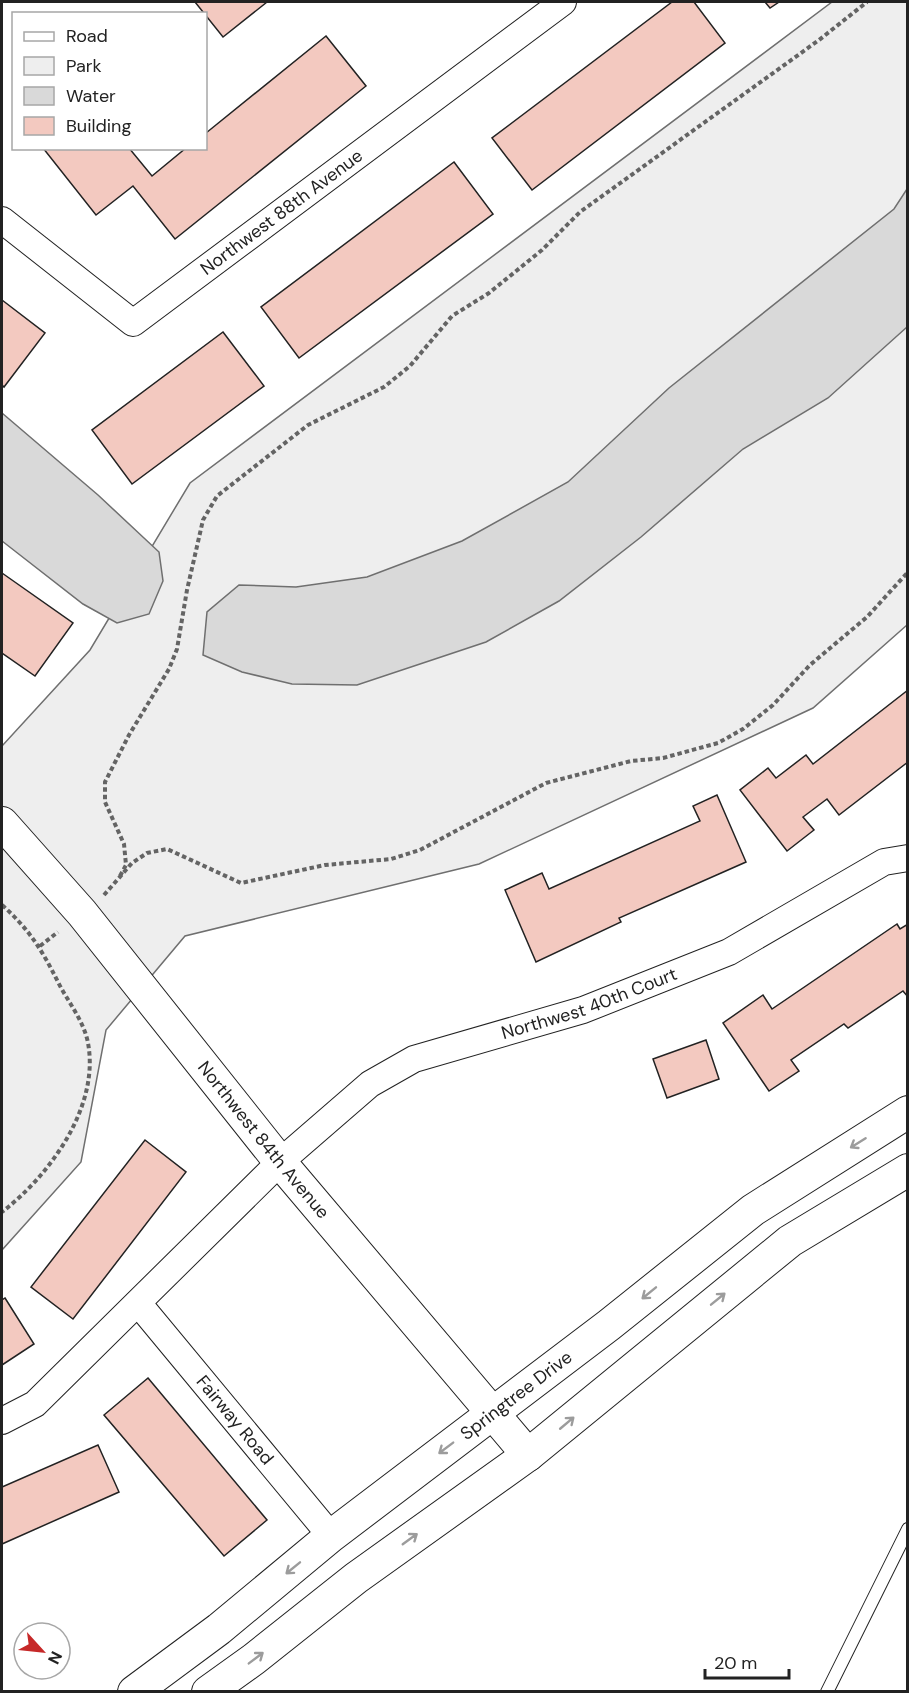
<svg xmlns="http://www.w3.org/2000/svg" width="909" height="1693" font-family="'DM Sans',sans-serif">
	<rect width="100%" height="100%" fill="#fff"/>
	<path fill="#eee" stroke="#6f6f6f" stroke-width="1.5" d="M832,2h75v623l-94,83 -334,156 -294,72 -79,94 -25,132 -79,88v-504l88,-96 100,-167z"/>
	<path fill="#d9d9d9" stroke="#6f6f6f" stroke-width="1.5" d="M907,189v138l-79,71 -85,51 -102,88 -82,64 -73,41 -129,43 -65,-1 -50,-12 -39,-17 4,-43 32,-27 57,2 71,-10 95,-36 106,-59 101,-94 225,-179z
		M2,413l96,82 61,57 4,29 -14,33 -32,9 -34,-19 -81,-63z"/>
	<path fill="#f3c9c0" stroke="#222" stroke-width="1.5" d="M195,2h72l-44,35z
		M672,2h22l31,41 -193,147 -40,-52z
		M765,2h14l-9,6z
		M326,36l40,50 -191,153 -42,-53 -37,29 -53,-67h86l23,28 34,-28h20v-15z
		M454,162l39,52 -194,144 -38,-51z
		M2,300l43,33 -41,54 -2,-2z
		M223,332l41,54 -132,98 -40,-54z
		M2,573l71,50 -38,53 -33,-23z
		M908,690v72l-69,53 -12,-16 -24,18 11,13 -27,21 -47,-61 28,-22 8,10 30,-23 7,9z
		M717,795l29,67 -127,56 2,4 -85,40 -31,-72 37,-17 7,16 151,-68 -7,-15z
		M897,924l3,5 8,-5v73l-5,-6 -55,37 -4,-4 -53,36 8,11 -30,20 -46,-68 40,-28 9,14z
		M706,1040l13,39 -52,19 -14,-39z
		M145,1140l41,32 -113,147 -42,-32z
		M5,1298l29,46 -32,21v-65z
		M148,1378l119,142 -43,36 -120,-141z
		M98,1445l21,47 -117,52v-57z"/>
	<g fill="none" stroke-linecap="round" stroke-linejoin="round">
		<defs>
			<path id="service" d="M827,1692l81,-163"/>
			<g id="minor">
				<path id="s1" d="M2,220l131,103 430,-321"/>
				<path id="s2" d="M138,1303l193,233"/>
				<path id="s3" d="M2,1421l33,-17 245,-242 90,-78 44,-25 169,-49 146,-58 155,-90 24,-4"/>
			</g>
			<g id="tertiary">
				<path id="s4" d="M2,823l80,90 198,249 248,293"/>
				<path id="s5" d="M134,1692l85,-63 112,-93 278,-211 144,-115 155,-98"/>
				<path d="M208,1692l46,-33 102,-81 172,-123 262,-214 118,-71"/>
			</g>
		</defs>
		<use href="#service" stroke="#222" stroke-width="14"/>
		<use href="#minor" stroke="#222" stroke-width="28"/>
		<use href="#tertiary" stroke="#222" stroke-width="34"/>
		<path stroke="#646464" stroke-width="4" stroke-dasharray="4.5 3" stroke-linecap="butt" d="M120,876l6,-11 -2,-21 -19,-42v-20l24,-47 40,-66 8,-20 10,-59 16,-70 14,-24 91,-71 76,-38 26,-21 42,-50 37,-23 53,-43 38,-38 239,-172 48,-38
			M104,895l28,-32 15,-10 20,-4 74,34 84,-18 66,-6 29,-9 126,-67 85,-22 32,-3 55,-15 25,-14 30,-24 37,-40 57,-48 41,-45
			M2,905c27,24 40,45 56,77 10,20 26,39 30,61 12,64 -39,133 -86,169
			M40,946l18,-14"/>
		<use href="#service" stroke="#fff" stroke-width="12"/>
		<use href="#minor" stroke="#fff" stroke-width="26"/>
		<use href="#tertiary" stroke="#fff" stroke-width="32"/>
	</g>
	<defs><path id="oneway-shaft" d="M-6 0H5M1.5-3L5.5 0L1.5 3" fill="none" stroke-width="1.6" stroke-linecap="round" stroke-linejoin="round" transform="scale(1.5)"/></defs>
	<g stroke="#9c9c9c">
		<use href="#oneway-shaft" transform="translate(858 1143) rotate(148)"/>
		<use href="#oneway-shaft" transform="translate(649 1293) rotate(141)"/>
		<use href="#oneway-shaft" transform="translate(718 1299) rotate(-39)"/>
		<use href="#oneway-shaft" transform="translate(567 1423) rotate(-40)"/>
		<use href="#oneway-shaft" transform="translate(446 1448) rotate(143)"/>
		<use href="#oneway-shaft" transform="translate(410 1539) rotate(-36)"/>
		<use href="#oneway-shaft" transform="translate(293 1568) rotate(141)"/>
		<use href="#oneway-shaft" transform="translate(256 1658) rotate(-37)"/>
	</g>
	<g text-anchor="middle" stroke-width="4.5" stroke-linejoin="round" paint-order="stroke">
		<g font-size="18" fill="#222" stroke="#fff">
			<text dy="6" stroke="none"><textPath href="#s1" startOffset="352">Northwest 88th Avenue</textPath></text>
			<text dy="6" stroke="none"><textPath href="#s3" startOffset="735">Northwest 40th Court</textPath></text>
			<text dy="6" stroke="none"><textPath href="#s4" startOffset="411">Northwest 84th Avenue</textPath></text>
			<text dy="6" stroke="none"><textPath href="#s5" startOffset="484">Springtree Drive</textPath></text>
			<text dy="6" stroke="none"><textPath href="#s2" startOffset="152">Fairway Road</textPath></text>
		</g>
	</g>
	<rect width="909" height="1693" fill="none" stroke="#222222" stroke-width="6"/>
	<rect x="12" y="12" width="195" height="138" fill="#ffffff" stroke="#a7a7a7" stroke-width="1.5"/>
	<rect x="24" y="32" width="30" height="9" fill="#ffffff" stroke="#a7a7a7" stroke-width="1.5"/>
	<text x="66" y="42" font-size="18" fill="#222222">Road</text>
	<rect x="24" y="57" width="30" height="18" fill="#eeeeee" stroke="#a7a7a7" stroke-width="1.5"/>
	<text x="66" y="72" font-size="18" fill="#222222">Park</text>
	<rect x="24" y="87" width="30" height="18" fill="#d9d9d9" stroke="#a7a7a7" stroke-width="1.5"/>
	<text x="66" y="102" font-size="18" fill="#222222">Water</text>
	<rect x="24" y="117" width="30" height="18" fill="#f3c9c0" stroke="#a7a7a7" stroke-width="1.5"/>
	<text x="66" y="132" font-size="18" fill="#222222">Building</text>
	<g transform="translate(42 1651) rotate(117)"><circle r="28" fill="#ffffff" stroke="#a7a7a7" stroke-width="1.5"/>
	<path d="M0-4.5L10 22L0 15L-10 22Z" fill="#c62828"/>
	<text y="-9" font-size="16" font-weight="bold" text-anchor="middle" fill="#222222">N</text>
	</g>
	<path d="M705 1669v9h84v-9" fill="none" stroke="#222222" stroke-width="3"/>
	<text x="714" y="1669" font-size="18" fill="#222222" stroke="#ffffff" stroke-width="4.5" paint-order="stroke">20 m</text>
</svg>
